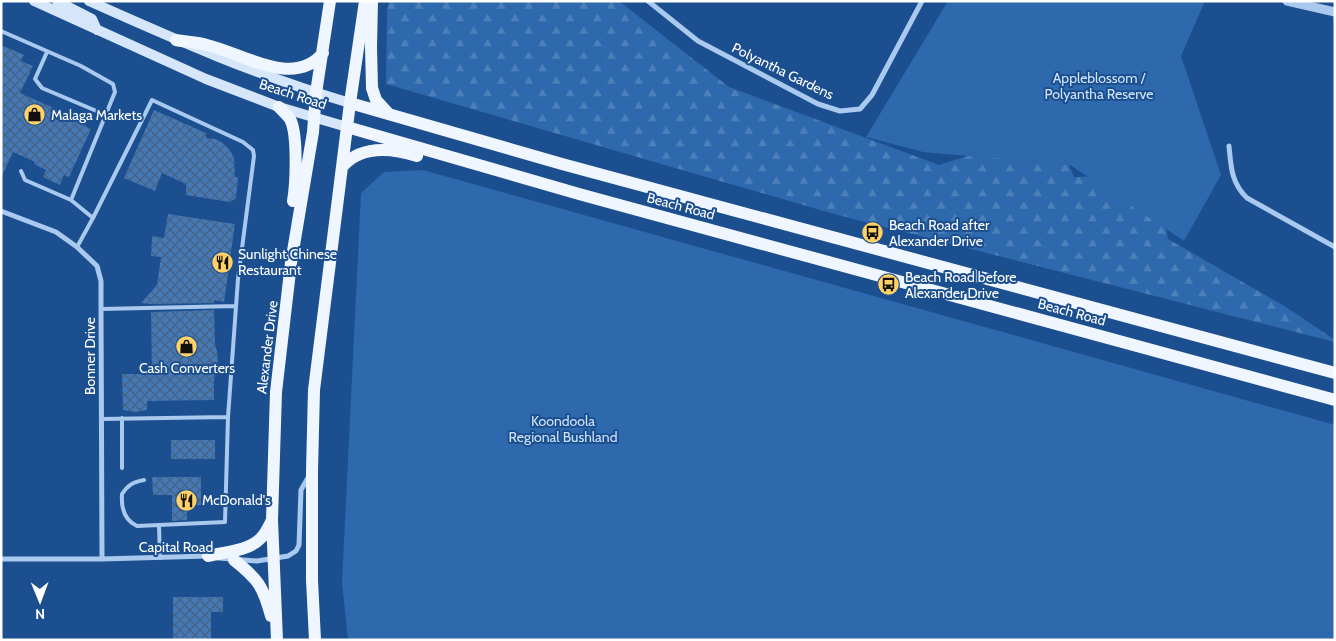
<svg xmlns="http://www.w3.org/2000/svg" width="1336" height="641" font-family="Cabin,sans-serif">
	<defs>
		<pattern id="forest-firs" width="22" height="20" patternUnits="userSpaceOnUse" patternTransform="scale(1.25)"><rect width="22" height="20" fill="#2e69ad"/><path d="M5 1l3.5 6h-7zM16 11l3.5 6h-7z" fill="#4d80b9"/></pattern>
		<pattern id="building-cross-hatch" width="8" height="8" patternUnits="userSpaceOnUse" patternTransform="scale(1.25)"><rect width="8" height="8" fill="#4478b7"/><path d="M0 0l8 8M0 8l8-8" fill="none" stroke="#486282"/></pattern>
	</defs>
	<rect width="100%" height="100%" fill="#1b4f8f"/>
	<path fill="url(#forest-firs)" d="M389,1h230l110,86 210,78 64,-20 47,-24 24,56 39,-1 48,24 7,39 118,68 49,33v2l-501,-128 -448,-130 1,-73z"/>
	<path fill="#2e69ad" d="M948,1h257l-24,55 40,119 -37,66 -114,-76 -147,-13 -57,-15z
		M423,170l912,255v215h-987l-6,-57 19,-390 23,-21z"/>
	<path fill="url(#building-cross-hatch)" d="M1,45l23,10 -3,6 12,5 -13,27 56,25 3,-5 10,4 -4,9 6,3 -22,48 -5,-2 -4,10 -17,-8 3,-7 -12,-6 1,-2 -22,-10 -12,26z
		M154,110l52,23v5l9,1 8,4 7,7 4,8 1,19h3l-2,21 -6,4 -44,-7v-11l-24,-11 -7,18 -31,-13z
		M168,214l67,10 -11,78 -10,-2v3l-63,1 -10,-1 16,-18 4,-28 -10,-1 1,-20 12,2z
		M214,310l1,35 2,6 1,11 -1,11 -3,5v22l-67,1v9l-11,2 -13,-2 -1,-36h30l-1,-62z
		M171,440h44v19h-44z
		M152,477h49v28l-14,1v14l-15,1v-26h-19z
		M173,597h50v15h-12v28h-38z"/>
	<g fill="none" stroke-linecap="round" stroke-linejoin="round">
		<path stroke="#a9c9ee" stroke-width="4" d="M1,31l80,35 32,18 2,8 -44,108 22,18 -16,29
			M47,52l-12,27 7,9 64,27
			M21,171l4,9 46,20
			M93,218l59,-118 91,42 10,8 1,6 -16,123 -10,138
			M101,309l135,-3
			M122,418v50
			M102,419l126,-2 -3,105 -88,4c-13,-6 -16,-18 -15,-32 6,-9 11,-12 22,-14
			M159,525l1,33"/>
		<path stroke="#a9c9ee" stroke-width="5" d="M648,1l50,40 120,63 22,7 20,-2 12,-14 50,-94
			M1229,146c2,20 2,37 18,52l88,49
			M1,211l55,21 21,15 20,19 4,15v28l1,250
			M219,558l38,3 31,-5 8,-5 3,-6 2,-55 8,-14
			M1,559h101l106,-3"/>
		<path stroke="#a9c9ee" stroke-width="9" d="M1287,1l48,11"/>
		<path stroke="#d6e6fa" stroke-width="10" d="M34,1l172,78 73,28 68,20
			M57,1l35,18 5,11
			M89,1c85,38 171,76 261,102"/>
		<path stroke="#f0f6ff" stroke-width="12" d="M372,1l-1,46 1,41 4,12 12,13
			M176,40c10,2 21,2 31,5 35,8 87,44 116,8
			M350,103l212,61 773,209
			M279,107c4,4 8,8 11,12 8,14 6,65 3,82
			M347,127l232,67 756,206
			M342,167c19,-22 49,-19 75,-11
			M208,556c17,-4 41,-5 53,-18 5,-5 8,-12 11,-18
			M234,560c24,19 29,26 37,56
			M277,640l-5,-120 4,-128 15,-129 22,-131 3,-39 14,-92
			M315,640l-3,-60v-109l2,-81 36,-287 15,-102"/>
	</g>
	<defs>
		<symbol id="shop-disc" viewBox="-11 -11 22 22"><circle r="9.5" fill="#ffd166" stroke="#1b4f8f"/><path d="M-5-2.5h2.3a2.7 3.5 0 0 1 5.4 0H5L5.5 6h-11ZM-1.5-2.5h3a1.5 2.3 0 0 0-3 0Z" fill="#111"/></symbol>
		<symbol id="bus-disc" viewBox="-11 -11 22 22"><circle r="9.5" fill="#ffd166" stroke="#1b4f8f"/><path d="M-5-6H5V4H4V6H2V4H-2V6H-4V4H-5ZM-3.5-4V0h7V-4ZM-3.5 1.2v1.5H-2V1.2ZM2 1.2v1.5H3.5V1.2Z" fill="#111"/></symbol>
		<symbol id="restaurant-disc" viewBox="-11 -11 22 22"><circle r="9.5" fill="#ffd166" stroke="#1b4f8f"/><path d="M-5-6h1v4h1v-4h1v4h1v-4h1v5L-1.5 .5V6h-2V.5L-5-1ZM5-6V6H3V1.5H1.5Q1.5-4 5-6Z" fill="#111"/></symbol>
	</defs>
	<g fill-rule="evenodd">
		<use href="#shop-disc" x="22" y="102" width="25" height="25"/>
		<use href="#bus-disc" x="860" y="220" width="25" height="25"/>
		<use href="#restaurant-disc" x="210" y="250" width="25" height="25"/>
		<use href="#bus-disc" x="876" y="272" width="25" height="25"/>
		<use href="#shop-disc" x="174" y="334" width="25" height="25"/>
		<use href="#restaurant-disc" x="174" y="488" width="25" height="25"/>
	</g>
	<g text-anchor="middle" stroke-width="4" stroke-linejoin="round" paint-order="stroke">
		<g font-size="14" fill="#fff" stroke="#1b4f8f">
			<text transform="translate(783 71) rotate(26)" y="5">Polyantha Gardens</text>
			<text transform="translate(293 94) rotate(18)" y="5">Beach Road</text>
			<text transform="translate(681 206) rotate(15)" y="5">Beach Road</text>
			<text transform="translate(1072 312) rotate(15)" y="5">Beach Road</text>
			<text transform="translate(267 347) rotate(-83)" y="5">Alexander Drive</text>
			<text transform="translate(90 356) rotate(-90)" y="5">Bonner Drive</text>
			<text x="176" y="552">Capital Road</text>
		</g>
		<g font-size="14" fill="#cfe3fa" stroke="#1b4f8f">
			<text x="1099" y="83">Appleblossom /<tspan x="1099" dy="16">Polyantha Reserve</tspan></text>
			<text x="563" y="426">Koondoola<tspan x="563" dy="16">Regional Bushland</tspan></text>
		</g>
		<g font-size="14" fill="#fff" stroke="#1b4f8f" text-anchor="start">
			<text x="51" y="120">Malaga Markets</text>
			<text x="889" y="230">Beach Road after<tspan x="889" dy="16">Alexander Drive</tspan></text>
			<text x="238" y="259">Sunlight Chinese<tspan x="238" dy="16">Restaurant</tspan></text>
			<text x="905" y="282">Beach Road before<tspan x="905" dy="16">Alexander Drive</tspan></text>
			<text x="187" y="373" text-anchor="middle">Cash Converters</text>
			<text x="202" y="505">McDonald's</text>
		</g>
	</g>
	<rect width="1336" height="641" fill="none" stroke="#ffffff" stroke-width="5"/>
	<g transform="translate(40 601) rotate(179)" stroke="#1b4f8f" stroke-width="4" paint-order="stroke">
	<path d="M0-4L9 19L0 12L-9 19Z" fill="#ffffff"/>
	<text y="-8" font-size="14" font-weight="bold" text-anchor="middle" fill="#ffffff">N</text>
	</g>
</svg>
